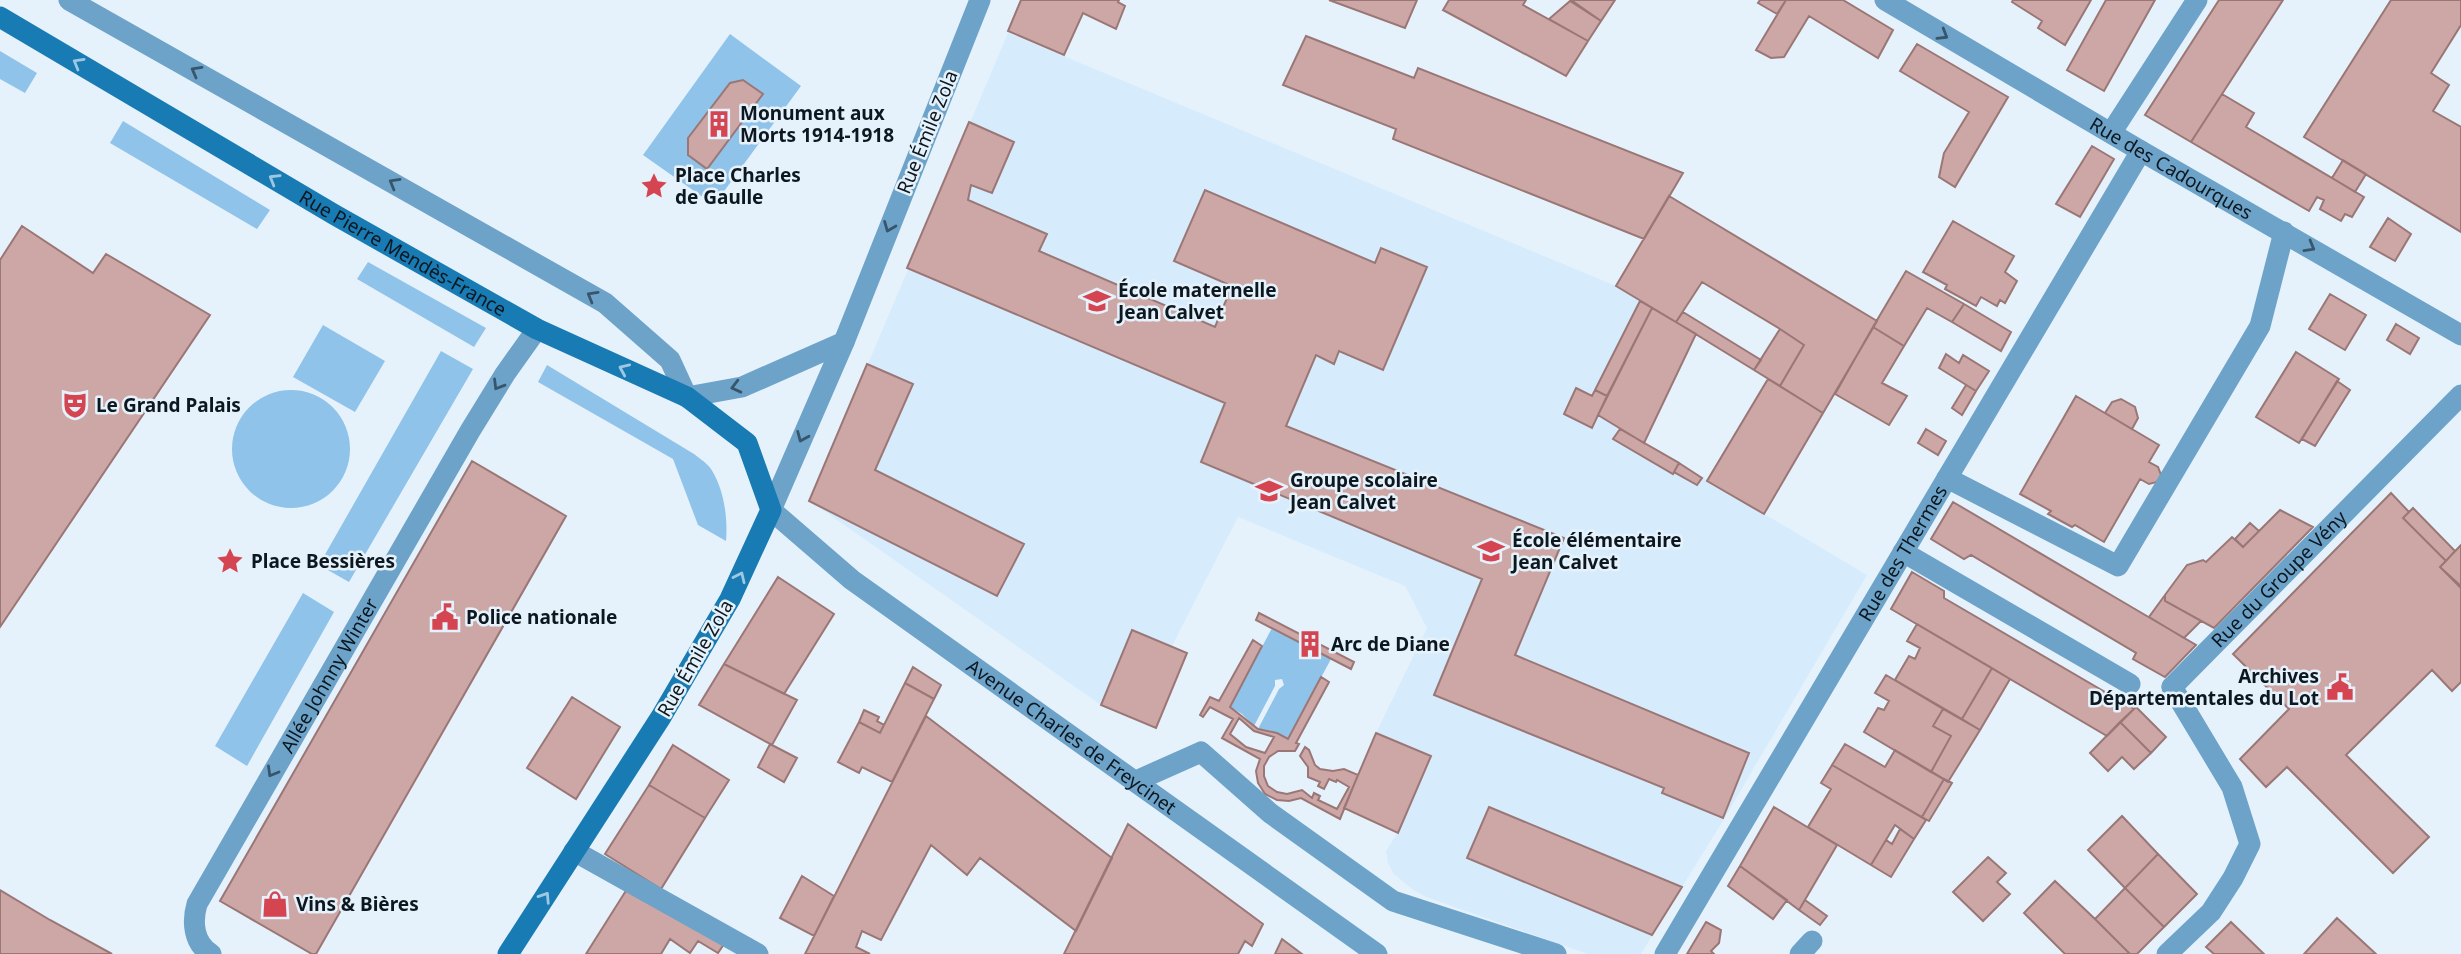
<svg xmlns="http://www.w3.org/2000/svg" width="2461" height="954" font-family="'Noto Sans',sans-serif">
	<rect width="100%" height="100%" fill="#e6f2fb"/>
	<path fill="#d6ecfc" d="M1008,33l608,253 36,22 -54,107 269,160 -143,244 -83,135h-53l-162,-57 -14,-8 -19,-16 -5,-10 -2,-12 12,-19 -54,-24 32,-75 51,-105 -22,-42 -167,-69 -66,129 15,7 -31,75 -55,-23 -291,-204z"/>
	<path fill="#8fc3e9" d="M730,34l71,52 -87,119 -71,-50z
		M0,51l37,22 -12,20 -25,-14z
		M123,121l147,89 -13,19 -147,-86z
		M368,262l118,66 -12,19 -117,-68z
		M323,325l62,36 -30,51 -62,-35z
		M441,351l32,18 -124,213 -30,-17z
		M547,365l147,89c5,4 13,9 17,15 13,20 17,49 15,72l-28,-16 -25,-66 -135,-77z
		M232 449a59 59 0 1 1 118 0a59 59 0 1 1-118 0Z
		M303,593l31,19 -87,154 -32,-20z
		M1272,628l59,31 -43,80 -11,-6 -19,-4 21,-40 5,-4 -2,-6 -7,1v6l-21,40 -12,-12 -12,-7z"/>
	<path fill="#cca7a6" stroke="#9a7776" stroke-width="2" fill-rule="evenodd" d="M1021,0h98l-1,2 7,4 -9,23 -33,-16 -19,42 -56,-24z
		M1329,0h88l-12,28z
		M1449,0h77l-3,5 65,36 -22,35 -123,-66z
		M1571,0h44l-14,21z
		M1760,0h26l-9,14 -19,-11z
		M1786,0h57l50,30 -15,28 -69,-42 -25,41 -13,1 -15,-8z
		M2013,0h78l-26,45 -27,-17 4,-7 -30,-19z
		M2106,0h49l-51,91 -37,-21z
		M2219,0h64l-92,142 -46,-27z
		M2391,0h70v25l-30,48 18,12 -16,26 28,16v105l-157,-95z
		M1570,1l31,20 -13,20 -39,-22z
		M1306,36l108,42 4,-10 265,105 -39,66 -251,-100 3,-10 -113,-44z
		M1917,44l91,53 -53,90 -16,-10 5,-24 25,-41 -69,-41z
		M743,80l20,14 -56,75 -19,-14v-17l42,-55z
		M2222,94l32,19 -8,14 118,70 -12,20 -7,-3 -4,7 -21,-12 4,-9 -7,-3 -8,14 -118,-69z
		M969,122l45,20 -22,51 -21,-8 -3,15 79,34 -8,17 176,76 17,-41 -58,-25 31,-71 170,73 6,-15 46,19 -44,103 -44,-19 -5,13 -18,-9 -30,71 278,112 -49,117 234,98 -26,65 -61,-25 2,-5 -230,-93 48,-116 -281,-117 24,-59 -318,-135z
		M2092,146l22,13 -34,58 -24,-13z
		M2343,160l23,14 -11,18 -23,-14z
		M1669,196l208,125 -54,92 -43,-27 24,-41 -24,-16 -78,-47 -26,40 -60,-36z
		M2388,218l23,16 -16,27 -25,-14z
		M1953,221l61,35 -9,16 12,9 -12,22 -5,-3 -3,6 -16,-9 -5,9 -31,-17 2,-4 -24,-13z
		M22,226l71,47 13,-19 104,61 -210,312v-367z
		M1906,271l58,33 -12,18 -25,-14 -23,38 -31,-19z
		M2330,294l36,21 -21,35 -36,-21z
		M1640,301l12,7 -45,88 -12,-6z
		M1964,304l47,28 -10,19 -49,-29z
		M1652,308l44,26 -52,109 -46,-28z
		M1683,312l78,48 -7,10 -78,-48z
		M2396,324l23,14 -9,16 -23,-14z
		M1873,327l31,19 -22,37 25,13 -18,29 -54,-31z
		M1780,329l24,16 -24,41 -26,-16z
		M2296,352l43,27 -40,64 -43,-26z
		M1946,354l13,9 4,-8 26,16 -13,20 -37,-23z
		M867,364l46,20 -38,86 149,74 -27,52 -188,-95z
		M1768,379l55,34 -59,101 -57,-33z
		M2337,381l13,9 -35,56 -13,-7z
		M1966,385l10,6 -14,24 -10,-7z
		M1576,388l16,8 3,-6 12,6 -15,32 -28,-14z
		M2076,396l83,49 -10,17 9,5 3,8 -4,7 -8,2 -9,-5 -36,63 -29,-17 -3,2 -24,-13 3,-3 -31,-17z
		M2121,399l14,8 3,11 -6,11 -27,-16 7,-11z
		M1620,429l59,34 -6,11 -60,-35z
		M1926,429l20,12 -8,14 -20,-12z
		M472,461l94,55 -250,438h-4l-92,-53z
		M1679,463l23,15 -5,7 -23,-13z
		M2391,493l18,19 -6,6 43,43 -6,6 21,19v96l-9,9 -20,-21 -86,85 83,82 -36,36 -106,-106 -21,20 -26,-28 49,-50 -56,-55z
		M1953,502l170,100 73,43 -31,32 -32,-18 3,-6 -165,-98 -7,4 -33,-20z
		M2413,508l42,43 -9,10 -43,-43z
		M2280,510l33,17 -99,101 -49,-27v-6l22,-30 16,-5 3,2 26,-25 11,10z
		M2250,523l9,8 -16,16 -8,-8z
		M2461,545v41l-1,1 -20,-20z
		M1912,572l32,19v7l190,111 -27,27 -216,-127z
		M778,577l56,37 -50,80 -60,-30z
		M2165,595v6l36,20 -17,17 -35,-21z
		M1259,613l95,49 -3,7 -95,-49z
		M1917,624l75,44 -30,51 -67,-39 14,-24 6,3 5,-11 -13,-7z
		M1132,630l55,23 -31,75 -55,-23z
		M1253,640l9,6 -32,61 28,22 19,4 11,6 33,-62 8,5 -33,61 3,1 -4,7h-17l-9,6 -5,9v10l4,10 9,6 10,2 15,-4 10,8 2,-5 6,3 -2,4 19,9 12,-22 -12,-7 -1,2 -7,-3 -5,10 -6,-3 2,-4 -12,-5v-10l-8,-11 5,-9 4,3 6,15 5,4 13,2 11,-2 14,6 -18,44 -39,-21 -12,3 -12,-1 -12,-6 -7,-11 -2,-12 4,-12 -38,-21 11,-19 -23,-12 -7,10 -3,-2 10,-18 9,4zM1239,718l15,13 20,6 -9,16 -19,-6 -16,-13z
		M724,664l73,36 -25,45 -73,-40z
		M913,667l28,18 -7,14 -29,-16z
		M1992,668l18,11 -30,51 -18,-11z
		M1886,675l57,34 -10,17 18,10 -20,36 -67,-40 14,-24 6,2 5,-9 -14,-8z
		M905,683l29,16 -42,83 -30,-15 -3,6 -21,-11 21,-40 21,11z
		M572,697l48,30 -44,72 -49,-31z
		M2136,707l30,30 -15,16 -31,-31z
		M1943,709l37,21 -32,52 -17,-10 20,-36 -18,-10z
		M864,710l15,7 -2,4 7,4 -4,8 -21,-11z
		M926,716l186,142 -36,73 -96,-73 -13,17 -36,-30 -50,95 -19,-9 -6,16 14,7h-65z
		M2120,722l31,31 -17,16 -12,-12 -14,14 -18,-18z
		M1376,733l55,23 -33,77 -54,-25z
		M770,744l27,14 -13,24 -26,-15z
		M1845,744l40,23 10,-17 49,29 -22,38 -90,-52z
		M673,745l56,35 -24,38 -56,-33z
		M1832,765l94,55 -12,19 -19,-14 -24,40 -63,-38 23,-38 -10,-6z
		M1944,779l8,4 -23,38 -7,-4z
		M649,785l56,33 -44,71 -56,-35z
		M1489,807l193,80 -30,48 -185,-77z
		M1774,807l63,38 -38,65 -59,-44z
		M2122,816l36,38 -33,34 -37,-38z
		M1128,824l135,100 -11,22 -7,-5 -7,13h-174z
		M1900,829l14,10 -23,38 -20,-12 15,-25 6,4z
		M2158,854l39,40 -33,33 -39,-39z
		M1988,857l18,16 -9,9 13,12 -27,27 -30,-29z
		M1740,866l47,34 -14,19 -45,-33z
		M802,876l32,20 -20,40 -34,-18z
		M2055,881l40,38 35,35h-65l-41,-41z
		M2125,888l39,39 -27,27h-7l-35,-35z
		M627,889l97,55 -6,9 -20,-12 -8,12 -20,-14 -9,15h-75z
		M0,890l50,30 62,34h-112z
		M1805,900l22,16 -7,9 -21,-15z
		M2337,918l39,36h-72z
		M1706,922l15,8 -2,13 -8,8 3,3h-27z
		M2231,922l33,32h-50l-8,-7z
		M1282,939l20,15h-27z"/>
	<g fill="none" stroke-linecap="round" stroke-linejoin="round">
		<g stroke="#6da3c9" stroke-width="21">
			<path d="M69,0l536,303 65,57 17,37"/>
			<path d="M2111,133l86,-133"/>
			<path d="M1947,478l171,88 142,-240 24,-94"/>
			<path d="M1903,552l227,132"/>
			<path id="s1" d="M2172,687l289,-292"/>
			<path d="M1136,781l65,-29 69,61 123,88 163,53"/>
			<path d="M574,851l184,103"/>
			<path id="s2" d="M211,954c-18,-11 -19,-33 -14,-50l273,-473 35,-57 32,-45"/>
			<path d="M1800,954l12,-13"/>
		</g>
		<g stroke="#6da3c9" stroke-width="21">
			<path id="s3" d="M980,0l-136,342 -73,168 81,70 525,374"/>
			<path id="s4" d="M1885,0l256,151 320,184"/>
			<path d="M687,397l55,-10 102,-45"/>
			<path id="s5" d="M1665,954l476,-803"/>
			<path d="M2167,954l44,-42 22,-34 17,-34 -18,-57 -60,-100"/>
		</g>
		<path stroke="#197bb3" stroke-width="21" id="s6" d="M0,17l335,198 202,114 150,68 60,46 24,67 -41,89 -69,118 -153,237"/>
	</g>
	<defs><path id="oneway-chevron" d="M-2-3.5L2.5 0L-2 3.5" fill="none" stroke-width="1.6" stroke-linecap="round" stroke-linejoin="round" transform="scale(1.75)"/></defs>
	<g stroke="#38566b">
		<use href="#oneway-chevron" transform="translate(1943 35) rotate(31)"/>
		<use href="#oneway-chevron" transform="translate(196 71) rotate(-151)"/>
		<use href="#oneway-chevron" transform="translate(394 183) rotate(-150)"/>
		<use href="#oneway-chevron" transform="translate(889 227) rotate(112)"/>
		<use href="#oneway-chevron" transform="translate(2310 247) rotate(30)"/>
		<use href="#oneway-chevron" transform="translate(592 296) rotate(-150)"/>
		<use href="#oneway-chevron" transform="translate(498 385) rotate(121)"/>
		<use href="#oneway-chevron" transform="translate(736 387) rotate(166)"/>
		<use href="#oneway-chevron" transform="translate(802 437) rotate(113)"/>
		<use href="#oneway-chevron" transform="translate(272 772) rotate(120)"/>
	</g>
	<g stroke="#9ec8e2">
		<use href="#oneway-chevron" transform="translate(78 63) rotate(-150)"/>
		<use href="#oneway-chevron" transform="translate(274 179) rotate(-149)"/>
		<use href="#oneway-chevron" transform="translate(624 369) rotate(-156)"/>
		<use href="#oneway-chevron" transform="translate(740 577) rotate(-65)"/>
		<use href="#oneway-chevron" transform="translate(545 897) rotate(-57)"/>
	</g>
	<defs>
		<symbol id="building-bare" viewBox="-9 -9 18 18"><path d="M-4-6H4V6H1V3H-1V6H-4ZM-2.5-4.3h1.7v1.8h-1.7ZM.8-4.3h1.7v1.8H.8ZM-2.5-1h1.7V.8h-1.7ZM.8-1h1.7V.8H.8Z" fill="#d54451" stroke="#e6f2fb" stroke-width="2.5" paint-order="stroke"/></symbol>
		<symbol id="sight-bare" viewBox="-9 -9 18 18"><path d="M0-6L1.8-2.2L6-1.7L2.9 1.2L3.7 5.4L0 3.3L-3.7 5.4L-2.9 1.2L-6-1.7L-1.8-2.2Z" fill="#d54451" stroke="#e6f2fb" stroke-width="2.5" paint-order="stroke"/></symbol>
		<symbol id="school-bare" viewBox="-9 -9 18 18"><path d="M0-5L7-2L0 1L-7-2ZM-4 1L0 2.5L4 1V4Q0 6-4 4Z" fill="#d54451" stroke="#e6f2fb" stroke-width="2.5" paint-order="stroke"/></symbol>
		<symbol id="theatre-bare" viewBox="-9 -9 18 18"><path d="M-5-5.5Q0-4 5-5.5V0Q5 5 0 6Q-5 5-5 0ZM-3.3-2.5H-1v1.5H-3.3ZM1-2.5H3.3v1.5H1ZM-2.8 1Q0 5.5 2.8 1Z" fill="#d54451" stroke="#e6f2fb" stroke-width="2.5" paint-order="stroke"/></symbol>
		<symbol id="civic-bare" viewBox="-9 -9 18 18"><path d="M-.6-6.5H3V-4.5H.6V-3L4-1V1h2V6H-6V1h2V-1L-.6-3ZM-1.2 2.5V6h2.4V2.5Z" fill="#d54451" stroke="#e6f2fb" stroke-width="2.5" paint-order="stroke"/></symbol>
		<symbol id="shop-bare" viewBox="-9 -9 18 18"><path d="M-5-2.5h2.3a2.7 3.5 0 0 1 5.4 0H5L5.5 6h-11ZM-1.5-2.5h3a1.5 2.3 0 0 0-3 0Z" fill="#d54451" stroke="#e6f2fb" stroke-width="2.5" paint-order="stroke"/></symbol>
	</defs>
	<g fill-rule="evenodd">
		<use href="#building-bare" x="700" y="105" width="38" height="38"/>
		<use href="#sight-bare" x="635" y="167" width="38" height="38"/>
		<use href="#school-bare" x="1078" y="282" width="38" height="38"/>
		<use href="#theatre-bare" x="56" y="386" width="38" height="38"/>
		<use href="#school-bare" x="1250" y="472" width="38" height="38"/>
		<use href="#school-bare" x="1472" y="532" width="38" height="38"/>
		<use href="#sight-bare" x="211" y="542" width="38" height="38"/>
		<use href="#civic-bare" x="426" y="598" width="38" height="38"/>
		<use href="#building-bare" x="1291" y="625" width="38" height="38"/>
		<use href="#civic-bare" x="2321" y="668" width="38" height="38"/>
		<use href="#shop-bare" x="256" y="885" width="38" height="38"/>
	</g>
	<g text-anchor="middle" stroke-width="5" stroke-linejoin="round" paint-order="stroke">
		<g font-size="19" font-weight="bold" fill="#0c171f" stroke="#e6f2fb" text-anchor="start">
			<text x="740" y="120">Monument aux<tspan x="740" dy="22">Morts 1914-1918</tspan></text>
			<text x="675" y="182">Place Charles<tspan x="675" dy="22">de Gaulle</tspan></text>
			<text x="1118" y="297">École maternelle<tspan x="1118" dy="22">Jean Calvet</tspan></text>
			<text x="96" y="412">Le Grand Palais</text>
			<text x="1290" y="487">Groupe scolaire<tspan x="1290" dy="22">Jean Calvet</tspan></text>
			<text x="1512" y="547">École élémentaire<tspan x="1512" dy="22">Jean Calvet</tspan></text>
			<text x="251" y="568">Place Bessières</text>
			<text x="466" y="624">Police nationale</text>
			<text x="1331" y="651">Arc de Diane</text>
			<text x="2319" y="683" text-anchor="end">Archives<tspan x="2319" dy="22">Départementales du Lot</tspan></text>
			<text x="296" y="911">Vins &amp; Bières</text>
		</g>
		<g font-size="19" fill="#0c171f" stroke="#e6f2fb">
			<text transform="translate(927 132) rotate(-68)" y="7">Rue Émile Zola</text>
			<text dy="7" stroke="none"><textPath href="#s4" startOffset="332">Rue des Cadourques</textPath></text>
			<text dy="7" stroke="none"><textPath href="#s6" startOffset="467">Rue Pierre Mendès-France</textPath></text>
			<text dy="7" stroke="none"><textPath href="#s5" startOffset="466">Rue des Thermes</textPath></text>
			<text dy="7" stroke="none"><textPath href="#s1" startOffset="152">Rue du Groupe Vény</textPath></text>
			<text transform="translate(695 658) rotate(-60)" y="7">Rue Émile Zola</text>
			<text dy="7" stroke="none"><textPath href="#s2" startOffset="320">Allée Johnny Winter</textPath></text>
			<text dy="7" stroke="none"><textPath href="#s3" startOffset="928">Avenue Charles de Freycinet</textPath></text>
		</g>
	</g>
</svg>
